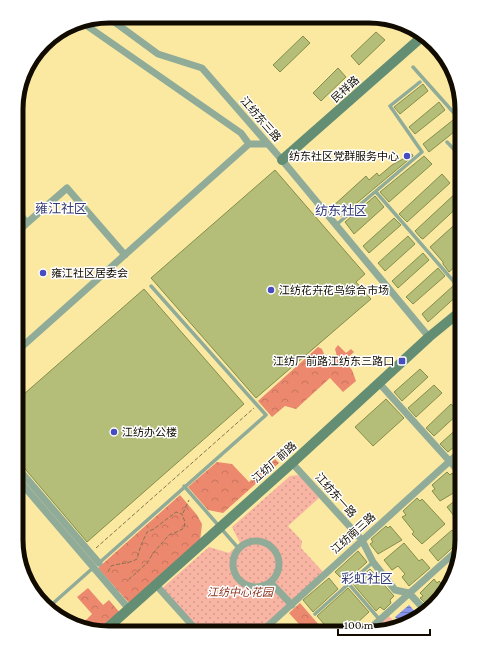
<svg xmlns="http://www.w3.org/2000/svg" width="478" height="649" font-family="'Crimson Pro','Noto Sans SC',serif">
	<defs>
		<pattern id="forest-crowns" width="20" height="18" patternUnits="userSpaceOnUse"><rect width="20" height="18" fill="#eb886e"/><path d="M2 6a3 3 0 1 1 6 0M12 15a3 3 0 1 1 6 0" fill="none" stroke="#c8745e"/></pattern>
		<pattern id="garden-dots" width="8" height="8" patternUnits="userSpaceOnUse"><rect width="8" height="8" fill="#f9b5a3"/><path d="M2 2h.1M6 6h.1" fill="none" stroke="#d49a8b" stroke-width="1.8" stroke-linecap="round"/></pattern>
		<pattern id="water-rules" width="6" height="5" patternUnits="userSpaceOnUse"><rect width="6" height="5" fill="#8795eb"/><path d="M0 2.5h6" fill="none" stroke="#6d78bc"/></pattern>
	</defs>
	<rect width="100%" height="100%" fill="#fbe9a2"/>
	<path fill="#f9b5a3" d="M387,614l11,12 -29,7z"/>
	<path fill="url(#forest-crowns)" d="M338,345l8,8 5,-4 3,3 -10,9 8,9 4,11 -13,11 -13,-14 -34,31 -11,-3 -13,11 -14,-16 60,-54 4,2 2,5 7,4 6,-2 -2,-7z
		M275,459l4,4 -56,50 -15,-3 -20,-23 29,-25 15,2 17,18z
		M180,495l17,20 5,9 -2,17 -71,62 -31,-35z
		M88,588l15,17 6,-5 12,14 -21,18 -20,-6 12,-12 -15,-17z
		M300,603l26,30h-19l-18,-20z"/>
	<path fill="url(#garden-dots)" d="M297,475l4,2 18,21 -31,28 14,15 -1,7 23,25 -66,60h-57l-40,-44 48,-42 20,6 11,-10 -8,-16 58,-51z"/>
	<path fill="url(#water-rules)" d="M409,605l10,11 -9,7 -8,2 -7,-8z"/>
	<path fill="#b4be79" stroke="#848e4a" d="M376,32l9,8 -26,25 -8,-9z
		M303,36l7,7 -30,29 -7,-7z
		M338,68l8,9 -25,24 -8,-8z
		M423,84l5,7 -28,23 -6,-7z
		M439,102l6,8 -30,24 -6,-7z
		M453,120l6,8 -30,24 -6,-8z
		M412,154l1,2 -73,61 -8,-10 34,-31 3,4 8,-7 2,3 13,-11z
		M424,156l8,8 -43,38 -9,-10z
		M275,170l90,104 -9,8 15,17 -115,99 -105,-120z
		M442,174l8,9 -43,39 -8,-8z
		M458,191l4,5v7l-39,36 -2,-1 -6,-7z
		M375,196l9,11 -30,27 -9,-12z
		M394,218l7,7 -32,28 -6,-7z
		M462,218v43l-13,11 -6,-8v-2l-13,-15z
		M408,236l7,8 -30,27 -7,-8z
		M423,253l6,7 -31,28 -6,-7z
		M438,268l7,8 -32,28 -7,-7z
		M453,286l7,7 -32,29 -6,-8z
		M144,289l100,115 -157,138 -67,-79 -4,-2v-60z
		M420,369l8,8 -26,24 -8,-9z
		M434,385l8,8 -26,24 -8,-9z
		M386,399l18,19 -31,28 -18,-19z
		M451,404l8,9 -25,23 -8,-8z
		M462,424v16l-14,12 -8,-8z
		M447,472l3,3 2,-2 10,12v3l-22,13 -8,-10 3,-2 -3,-4z
		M462,495v14l-8,7 -7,-9z
		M417,498l3,3 2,-2 23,25 -23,20 -10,-10 2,-2 -12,-15 4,-2 -3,-4z
		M386,526l2,2 2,-2 12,14 -24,14 -8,-10 3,-2 -2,-3z
		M452,530l9,10 -23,21 -9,-11z
		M404,543l15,18 3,-2 8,9 -21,18 -7,-9 3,-3 -7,-8 -6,4 -8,-10z
		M358,551l9,11 -22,20 -10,-10z
		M370,569l24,27 -4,4 1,3 -7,7 -4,-3 -4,4 -23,-27z
		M329,578l9,11 -25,23 -10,-12z
		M434,579l3,4 2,-2 8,9 -1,2 -17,15 -9,-9 3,-2 -3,-3z
		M348,588l21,24 -23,21h-14l-15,-17z"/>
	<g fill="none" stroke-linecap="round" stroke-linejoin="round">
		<path stroke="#81764d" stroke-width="1" stroke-dasharray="4 2" stroke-linecap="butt" d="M183,513l6,-13
			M96,548l158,-140
			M108,572l3,-6c9,-3 17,-2 26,-7l4,-14 6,-13 7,-3 22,-17 6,2 3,8 -1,6 -5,3 -10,4 -15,17 -7,11 -20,18"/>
		<path stroke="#90ac99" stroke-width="3.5" d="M413,67l49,55
			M447,142l15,16
			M376,192l86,99
			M336,225l86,-73 -32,-46 30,-24
			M184,486l55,63
			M99,563l167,-148 -115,-129
			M348,583l32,37
			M50,606l44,-39
			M315,614l58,-52"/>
		<path stroke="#90ac99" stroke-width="7" d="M80,21l161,112 8,11
			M113,21l45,33 44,14 80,92 147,177
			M17,211l10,12 40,-35 58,67
			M17,233l10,-10
			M16,352l233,-208h19
			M379,383l83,92
			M292,463l70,77 11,22 22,28 14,3 16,17
			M16,466l83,97
			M16,477l113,132
			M233 564a23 23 0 1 1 46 0a23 23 0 1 1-46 0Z
			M270,582l22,23
			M156,585l43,48
			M260,633l202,-183
			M365,633l96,-86"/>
		<path stroke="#648e73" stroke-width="10" d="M282,160l142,-125
			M103,632l189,-169 137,-126 33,-27"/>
	</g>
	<g fill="#474cc1" stroke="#fff" stroke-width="1.5">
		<circle cx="407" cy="156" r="4"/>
		<circle cx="43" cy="273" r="4"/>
		<circle cx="271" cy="290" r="4"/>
		<rect x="398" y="357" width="8" height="8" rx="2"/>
		<circle cx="114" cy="432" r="4"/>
	</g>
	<g text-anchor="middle" stroke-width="3" stroke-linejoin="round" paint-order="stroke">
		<g font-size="11" fill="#120c00" stroke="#fff">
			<text transform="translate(345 89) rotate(-42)" y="4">民祥路</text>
			<text transform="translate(261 119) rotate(49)" y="4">江纺东三路</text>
			<text transform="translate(274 462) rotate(-42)" y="4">江纺厂前路</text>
			<text transform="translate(336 495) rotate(48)" y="4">江纺东一路</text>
			<text transform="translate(353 533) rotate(-42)" y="4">江纺南三路</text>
		</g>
		<g font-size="11" fill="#120c00" stroke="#fff" text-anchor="start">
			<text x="399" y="160" text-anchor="end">纺东社区党群服务中心</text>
			<text x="51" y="277">雍江社区居委会</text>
			<text x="279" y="294">江纺花卉花鸟综合市场</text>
			<text x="394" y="365" text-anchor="end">江纺厂前路江纺东三路口</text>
			<text x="122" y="436">江纺办公楼</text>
		</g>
		<g font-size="11" font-style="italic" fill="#8c331c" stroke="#fff">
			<text x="240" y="596">江纺中心花园</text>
		</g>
		<g font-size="13" fill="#343b77" stroke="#fff">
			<text x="61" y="213">雍江社区</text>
			<text x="341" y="215">纺东社区</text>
			<text x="367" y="583">彩虹社区</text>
		</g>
	</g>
	<path d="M0 0H478V649H0ZM109 23H369A86 86 0 0 1 455 109V540A86 86 0 0 1 369 626H109A86 86 0 0 1 23 540V109A86 86 0 0 1 109 23Z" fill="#fff" fill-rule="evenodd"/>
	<path fill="none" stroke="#120c00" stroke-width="5" d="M109 23H369A86 86 0 0 1 455 109V540A86 86 0 0 1 369 626H109A86 86 0 0 1 23 540V109A86 86 0 0 1 109 23Z"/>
	<path d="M338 629v6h92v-6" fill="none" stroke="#120c00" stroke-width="2"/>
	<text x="344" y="629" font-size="12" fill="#120c00" stroke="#ffffff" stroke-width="3" paint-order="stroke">100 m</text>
</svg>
